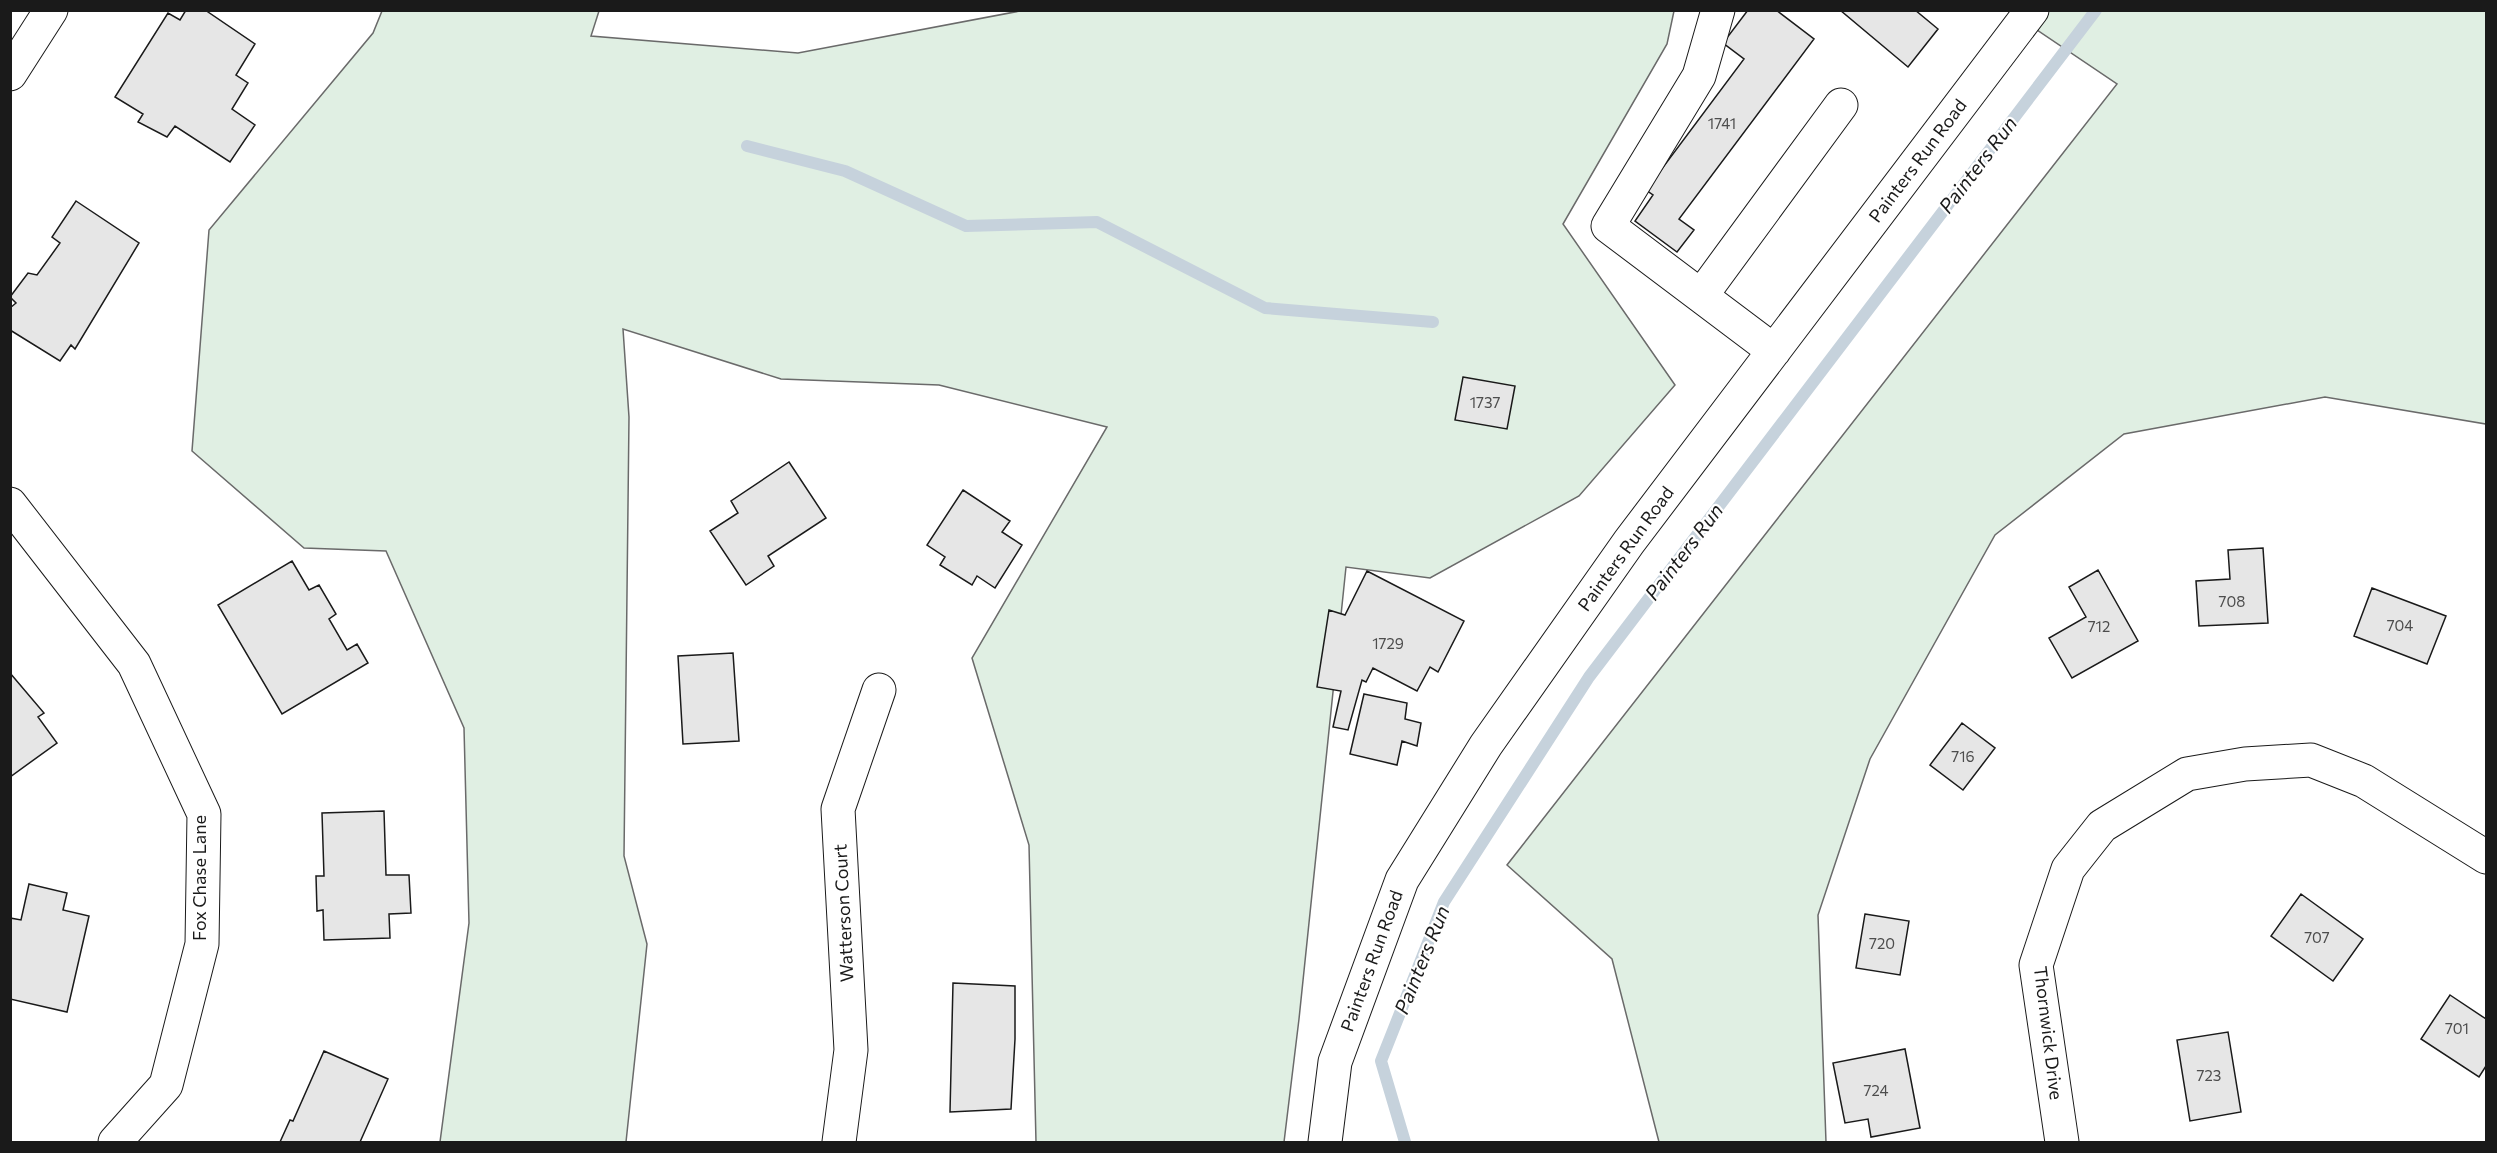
<svg xmlns="http://www.w3.org/2000/svg" width="2497" height="1153" font-family="Commissioner,sans-serif">
	<rect width="100%" height="100%" fill="#fff"/>
	<path fill="#e0efe3" stroke="#6a6a6a" stroke-width="1.5" d="M382,11h217l-8,25 207,17 222,-42h654l-7,33 -104,180 112,161 -96,111 -149,82 -84,-11 -47,452 -15,123h-248l-7,-297 -57,-187 135,-231 -168,-42 -158,-6 -158,-50 6,88 -5,439 23,88 -21,198h-186l29,-219 -5,-195 -78,-177 -82,-3 -112,-97 17,-221 164,-197z
		M2009,11h477v413l-161,-27 -201,37 -129,101 -125,224 -52,156 8,227h-167l-47,-183 -105,-94 610,-781z"/>
	<g fill="none" stroke-linecap="round" stroke-linejoin="round">
		<path stroke="#c6d2dc" stroke-width="12" d="M747,146l98,25 121,55 131,-4 168,86 168,14
			M1405,1142l-24,-81 63,-159 145,-225 507,-667"/>
	</g>
	<path fill="#e6e6e6" stroke="#1a1a1a" stroke-width="1.5" d="M186,10h19l50,34 -19,31 12,8 -16,26 23,16 -25,37 -55,-36 -8,11 -29,-15 5,-8 -28,-17 53,-84 12,7z
		M1748,10h28l38,29 -135,180 15,11 -17,22 -42,-31 18,-26 -7,-5 98,-131 -21,-16z
		M1840,10h75l23,19 -30,38z
		M76,201l63,42 -64,106 -4,-4 -11,16 -50,-31v-22l6,-5 -6,-6 18,-24 9,2 23,-32 -8,-6z
		M1463,377l52,9 -8,43 -52,-9z
		M789,462l37,56 -58,38 6,10 -28,19 -36,-54 28,-18 -7,-12z
		M963,490l47,31 -8,11 20,13 -27,43 -18,-12 -5,9 -32,-20 5,-8 -18,-12z
		M2263,548l5,75 -69,3 -3,-45 34,-2 -2,-29z
		M292,561l17,29 10,-5 17,29 -7,5 18,31 10,-6 11,19 -86,51 -64,-109z
		M2098,570l40,71 -66,37 -23,-40 37,-21 -17,-30z
		M1367,571l97,50 -26,51 -8,-5 -13,24 -44,-23 -7,14 -4,-2 -14,50 -15,-3 8,-36 -24,-4 12,-77 16,5z
		M2372,588l74,28 -19,48 -73,-28z
		M733,653l6,88 -56,3 -5,-88z
		M10,673l34,40 -6,4 19,26 -47,34z
		M1364,694l43,9 -2,16 16,4 -4,23 -15,-5 -5,24 -47,-11z
		M1962,723l33,25 -32,42 -33,-25z
		M384,811l2,64h23l2,38 -22,1 1,24 -66,2 -1,-30 -6,1 -1,-35h8l-2,-63z
		M29,884l38,9 -4,17 26,6 -22,96 -57,-13v-81l11,2z
		M2301,894l62,45 -30,42 -62,-45z
		M1865,914l44,7 -9,54 -44,-7z
		M953,983l62,3v53l-4,70 -61,3z
		M2450,995l36,24v47l-7,11 -58,-38z
		M2228,1032l13,80 -51,9 -13,-81z
		M1905,1049l15,79 -49,9 -3,-18 -23,4 -12,-60z
		M324,1051l64,28 -28,63h-80l10,-22 3,1z"/>
	<g fill="none" stroke-linecap="round" stroke-linejoin="round">
		<defs>
			<path id="minor" d="M1718,10l-19,66 -91,150 166,125
				M10,74l41,-64
				M1701,296l140,-191
				M10,504l124,160 70,150 -2,130 -36,141 -51,57
				M839,1142l12,-92 -13,-241 41,-119
				M1325,1142l10,-80 67,-182 84,-135 143,-203 403,-532
				M2062,1142l-26,-177 32,-96 34,-43 85,-52 58,-10 66,-4 53,21 122,76"/>
		</defs>
		<use href="#minor" stroke="#1a1a1a" stroke-width="35"/>
		<use href="#minor" stroke="#fff" stroke-width="33"/>
	</g>
	<g text-anchor="middle" stroke-width="4.5" stroke-linejoin="round" paint-order="stroke">
		<g font-size="15" fill="#4d4d4d">
			<text x="1722" y="129">1741</text>
			<text x="1485" y="408">1737</text>
			<text x="2232" y="607">708</text>
			<text x="2400" y="631">704</text>
			<text x="2099" y="632">712</text>
			<text x="1388" y="649">1729</text>
			<text x="1963" y="762">716</text>
			<text x="2317" y="943">707</text>
			<text x="1882" y="949">720</text>
			<text x="2457" y="1034">701</text>
			<text x="2209" y="1081">723</text>
			<text x="1876" y="1096">724</text>
		</g>
		<g font-size="18" fill="#1a1a1a" stroke="#fff">
			<text transform="translate(1918 161) rotate(-53)" y="6">Painters Run Road</text>
			<text transform="translate(1626 549) rotate(-54)" y="6">Painters Run Road</text>
			<text transform="translate(200 878) rotate(-90)" y="6">Fox Chase Lane</text>
			<text transform="translate(844 913) rotate(-93)" y="6">Watterson Court</text>
			<text transform="translate(1372 961) rotate(-70)" y="6">Painters Run Road</text>
			<text transform="translate(2048 1033) rotate(83)" y="6">Thornwick Drive</text>
		</g>
		<g font-size="20" font-style="italic" fill="#1a1a1a" stroke="#fff">
			<text transform="translate(1978 165) rotate(-53)" y="7">Painters Run</text>
			<text transform="translate(1684 552) rotate(-53)" y="7">Painters Run</text>
			<text transform="translate(1422 960) rotate(-68)" y="7">Painters Run</text>
		</g>
	</g>
	<rect width="2497" height="1153" fill="none" stroke="#1a1a1a" stroke-width="24"/>
</svg>
